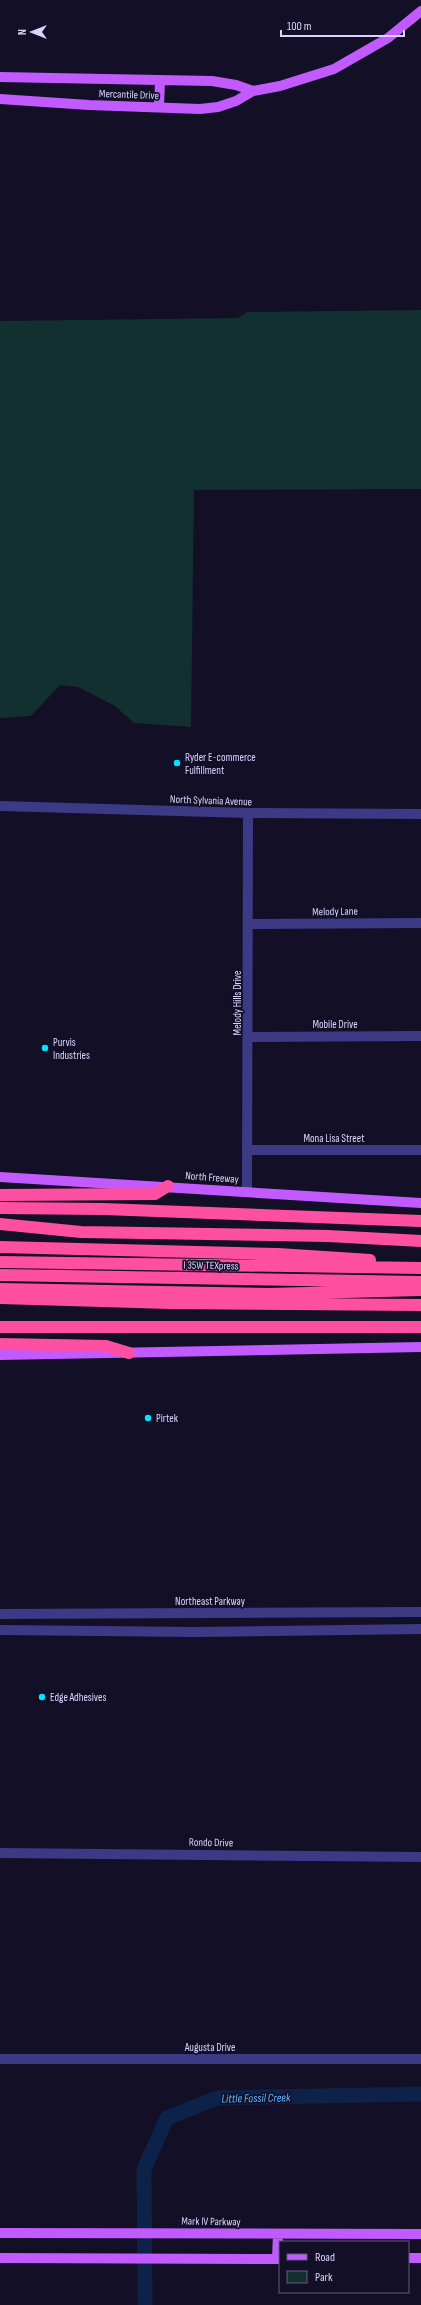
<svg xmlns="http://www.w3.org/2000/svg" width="421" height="2305" font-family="'Sofia Sans Condensed',sans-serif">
	<rect width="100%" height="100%" fill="#130f26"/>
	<path fill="#12302f" d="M421,310v179l-227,1 -3,237 -57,-4 -19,-17 -37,-19 -18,-2 -29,31 -31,2v-397l238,-3 9,-6z"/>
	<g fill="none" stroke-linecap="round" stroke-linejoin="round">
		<path stroke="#0c2248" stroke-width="15" d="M145,2305l-1,-136 23,-51 50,-20 204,-4"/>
		<path stroke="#3d3a85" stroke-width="10" d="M0,806l248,7 173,1
			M248,924l173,-1
			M249,1037l172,-1
			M248,1150h173
			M247,1192l1,-379
			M0,1614l421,-2
			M0,1630l195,2 226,-3
			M0,1853l421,4
			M0,2059h421"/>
		<path stroke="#c25bff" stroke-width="10" d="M0,77l212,4 24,4 17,6
			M0,99l89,6 111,4 18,-2 18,-6 17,-10 27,-5 54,-17 54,-31 33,-27
			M159,107l1,-26
			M0,1177l421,26
			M0,1355l421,-8
			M0,2233l421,1
			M0,2258l280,1
			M408,2258h13
			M277,2259l1,-25"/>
		<path stroke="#ff4fa3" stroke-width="12" d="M0,1195l155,-1 13,-8
			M0,1208l104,1 317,12
			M0,1224l81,8 247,4 93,5
			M0,1247l278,7 92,6
			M0,1262l421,6
			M0,1275l421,7
			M0,1289l269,5 152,-4
			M0,1298l170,5 251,2
			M0,1327h421
			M0,1344l106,2 23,7"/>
	</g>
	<g fill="#00e5ff" stroke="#130f26" stroke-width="1.5">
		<circle cx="177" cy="763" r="4"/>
		<circle cx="45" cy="1048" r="4"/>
		<circle cx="148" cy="1418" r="4"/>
		<circle cx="42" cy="1697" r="4"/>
	</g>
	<g text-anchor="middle" stroke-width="3.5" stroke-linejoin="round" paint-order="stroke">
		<g font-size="11" fill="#d9d4ff" stroke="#130f26">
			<text transform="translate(129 94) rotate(2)" y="4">Mercantile Drive</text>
			<text transform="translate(211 800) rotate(2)" y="4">North Sylvania Avenue</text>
			<text transform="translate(335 911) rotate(-1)" y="4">Melody Lane</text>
			<text transform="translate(237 1003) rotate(-90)" y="4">Melody Hills Drive</text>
			<text x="335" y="1028">Mobile Drive</text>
			<text x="334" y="1142">Mona Lisa Street</text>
			<text transform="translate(212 1177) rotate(4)" y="4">North Freeway</text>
			<text transform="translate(211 1265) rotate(1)" y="4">I 35W TEXpress</text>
			<text x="210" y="1605">Northeast Parkway</text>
			<text transform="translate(211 1842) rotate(1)" y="4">Rondo Drive</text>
			<text x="210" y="2051">Augusta Drive</text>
			<text transform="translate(211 2221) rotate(1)" y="4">Mark IV Parkway</text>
		</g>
		<g font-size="11" fill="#d9d4ff" stroke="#130f26" text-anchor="start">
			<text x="185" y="761">Ryder E-commerce<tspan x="185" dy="13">Fulfillment</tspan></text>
			<text x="53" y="1046">Purvis<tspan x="53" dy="13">Industries</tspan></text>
			<text x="156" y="1422">Pirtek</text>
			<text x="50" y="1701">Edge Adhesives</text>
		</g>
		<g font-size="12" font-style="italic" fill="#62b6ff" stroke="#130f26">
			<text transform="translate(256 2098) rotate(-1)" y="4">Little Fossil Creek</text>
		</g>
	</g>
	<rect x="279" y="2241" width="130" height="52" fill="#130f26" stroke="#625e7d"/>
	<rect x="287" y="2254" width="20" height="6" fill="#c25bff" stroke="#625e7d"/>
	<text x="315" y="2261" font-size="12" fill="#d9d4ff">Road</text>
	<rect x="287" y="2271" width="20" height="12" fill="#12302f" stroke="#625e7d"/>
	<text x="315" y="2281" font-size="12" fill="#d9d4ff">Park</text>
	<g transform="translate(32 32) rotate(270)" stroke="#130f26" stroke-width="3" paint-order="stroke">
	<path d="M0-3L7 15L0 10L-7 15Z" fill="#d9d4ff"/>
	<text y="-6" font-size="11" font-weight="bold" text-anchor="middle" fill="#d9d4ff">N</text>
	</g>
	<path d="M281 30v6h123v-6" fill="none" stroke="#d9d4ff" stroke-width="2"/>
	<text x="287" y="30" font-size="12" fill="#d9d4ff" stroke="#130f26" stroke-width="3" paint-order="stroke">100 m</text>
</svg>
